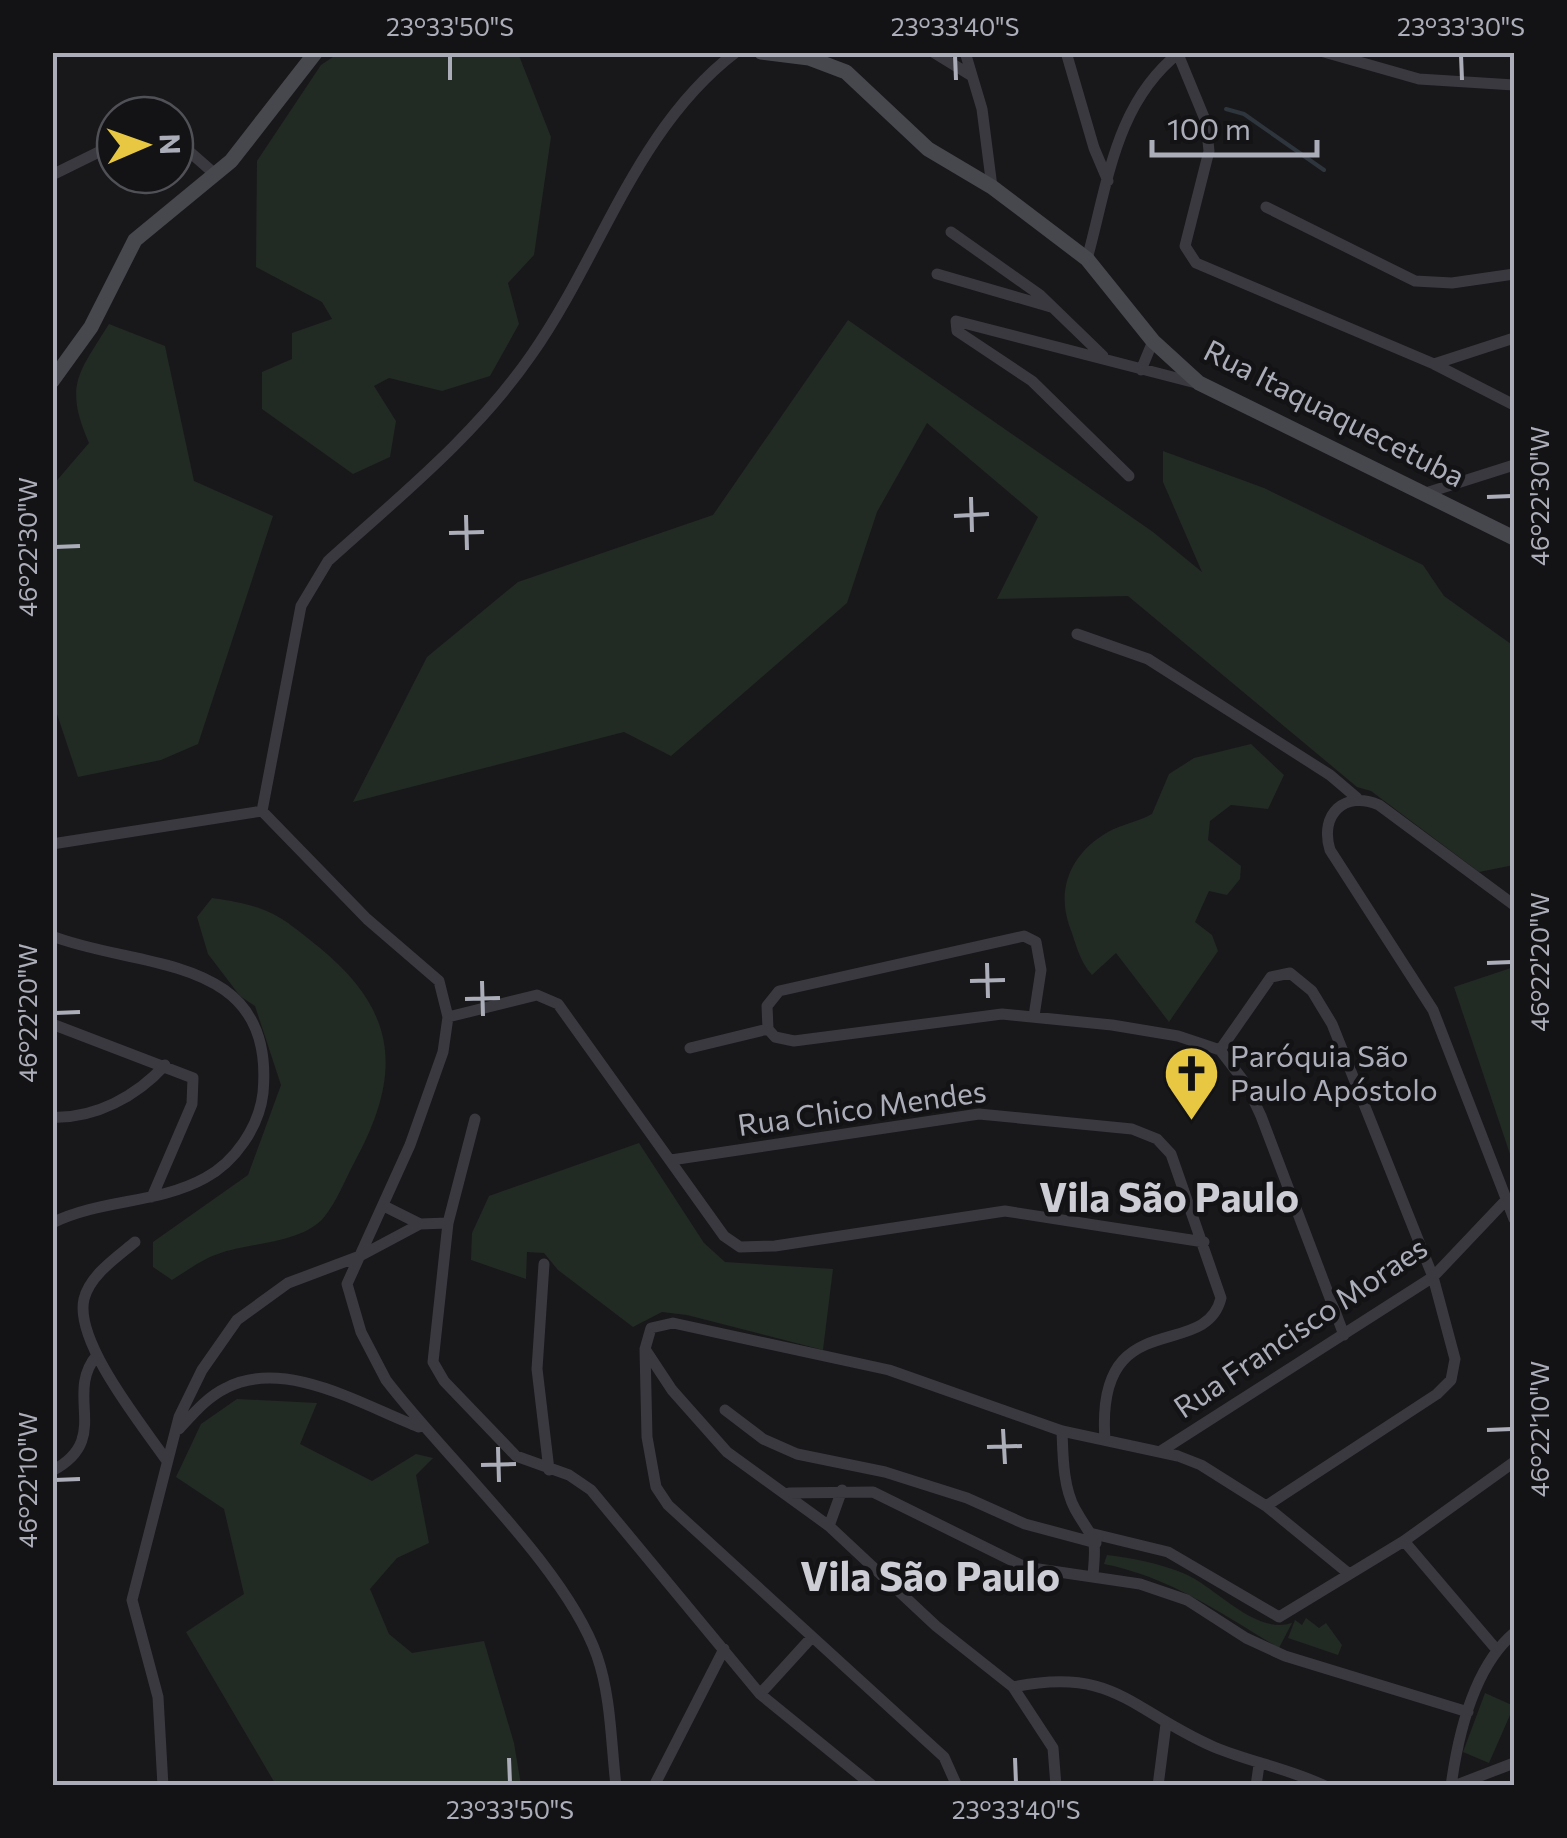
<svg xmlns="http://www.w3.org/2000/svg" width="1567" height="1838" font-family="Commissioner,sans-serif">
	<rect width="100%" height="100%" fill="#18181a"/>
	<path fill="#222a24" d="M339,53h179l33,84 -17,118 -26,28 11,41 -29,52 -48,15 -53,-13 -15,8 22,35 -6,36 -37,17 -91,-65v-37l30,-13v-26l40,-14 -10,-17 -66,-35 1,-106 64,-96z
		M848,320l305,212 49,40 -39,-90v-31l101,37 159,77 21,31 67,48 3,-3v224l-35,7 -108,-81 -14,-4 -229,-191 -131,3 41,-82 -111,-94 -50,89 -30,91 -176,153 -47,-24 -271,70 74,-145 91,-75 195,-67z
		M109,324l56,22 29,135 79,35 -75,228 -37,16 -83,17 -25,-75v-217l36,-42c-25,-58 -11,-69 20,-119z
		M1251,744l33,31 -16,34 -37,-4 -21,16 -2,19 33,26 -1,13 -13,16 -18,-4 -14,31 17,13 6,16 -49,71 -53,-69 -24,22c-13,-14 -16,-32 -23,-50 -13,-39 4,-73 39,-93 14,-8 30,-10 44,-18l17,-40 25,-16z
		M212,898c54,8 65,14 108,50 79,65 82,127 34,215 -9,17 -17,38 -29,53 -22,28 -75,26 -107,38 -16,5 -31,17 -46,26l-19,-13v-25l95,-67 33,-90 -26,-79 -15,-10 -32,-42 -11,-37z
		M1514,967v199l-60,-179z
		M639,1143l65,100 21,19 108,7 -10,81 -136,-35 -25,-3 -29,15 -75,-57 -14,-17 -17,-1 -1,27 -55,-19 1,-27 17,-37z
		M237,1399l80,4 -17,41 72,37 44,-27 17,4 -17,17 13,68 -32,15 -27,31 19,45 23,19 72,-12 30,102 7,42h-245l-90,-153 58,-38 -20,-85 -48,-32 25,-53z
		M1107,1555c26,3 51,8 76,18 34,14 71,62 109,50l-13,25c-57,-34 -109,-71 -175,-84z
		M1306,1618l13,10 7,-5 16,22 -4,10 -50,-17 7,-18 7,5z
		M1485,1693l29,13 -25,57 -26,-11z"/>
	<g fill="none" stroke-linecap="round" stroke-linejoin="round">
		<path stroke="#2e353d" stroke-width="4" d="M1226,109l18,5 80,56"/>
		<path stroke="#39393f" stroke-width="11" d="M933,52l39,24
			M965,52l17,57 10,78
			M1066,52l28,96 14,33
			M1324,52l95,27 95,6
			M1178,54l28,68 3,29 -24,95 11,17 238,101 80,41
			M175,139l41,36
			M52,175l63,-31
			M1266,207l149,74 37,2 62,-9
			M951,232l89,63 63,61
			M1087,259c21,-76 28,-156 93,-207
			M937,274l114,33
			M1434,364l80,-26
			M1141,370l12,-29
			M1129,476l-97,-95 -75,-50 -1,-10 240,62
			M1429,492l85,-27
			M1077,634l71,25 182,116 27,23
			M262,811l105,108 72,62 9,36 -5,35 -33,93 -63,139 14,48 25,48c60,79 180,187 211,276 14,40 14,87 19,130
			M262,811l39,-205 27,-45c72,-65 149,-127 204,-207 70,-100 104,-226 204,-302
			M52,844l210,-33
			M1514,905l-135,-100c-34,-15 -60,9 -49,45l103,160 81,209
			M52,936c87,34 224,16 211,157 -4,34 -28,69 -58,85 -47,26 -105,21 -153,45
			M448,1017l89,-22 21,9 166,232 16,11 35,-1 230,-35 199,31
			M52,1024l141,54 -1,26 -40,93
			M768,1029l-1,-23 12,-15 245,-55 12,6 5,28 -7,46
			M690,1048l78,-19 7,8 19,4 208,-27 110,11 66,11 42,14 26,34 15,32 83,219
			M1220,1050l51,-73 19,-4 22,18 20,33 101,253 22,82 -4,21 -14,14 -171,112
			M52,1117c43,2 85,-21 113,-52
			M475,1119l-27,104 -15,139 11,19 72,75 53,19 22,15 169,204 113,92
			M671,1160l308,-46 153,15 25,10 14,15 50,144c-16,65 -126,4 -116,142
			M384,1206l36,18
			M135,1242c-18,15 -45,33 -51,57 -10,43 59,127 83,162
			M544,1264l-7,105 12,101
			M645,1349l27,41 55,62 102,74 107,100 77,61 40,61 3,38
			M725,1410l38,29 34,15 88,18 82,26 58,26 71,19
			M179,1429c14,-15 28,-32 47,-41 59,-31 138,18 193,39
			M1062,1431c1,25 1,56 13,78 19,34 22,23 18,66
			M1161,1451l272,-174 74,-78
			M52,1471c61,-32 11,-76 45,-116
			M789,1493l84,-1 152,75 115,17 47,16 59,38 39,18 183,56
			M829,1526l13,-36
			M1094,1534l74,18 111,65 125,-76 110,-79
			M1404,1541l92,108
			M1013,1687c102,-21 118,24 201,60 36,15 76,22 111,39
			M760,1694l52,-57
			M163,1786l-5,-89 -26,-97 47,-183 23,-47 35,-50 51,-37 72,-27 60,-32 28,-1
			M654,1786l70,-137
			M957,1786l-13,-29 -276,-252 -12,-18 -9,-50 -2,-88 6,-21 22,-5 216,47 173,61 116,25 23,9 65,41 82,67
			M1158,1786l8,-62
			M1256,1786l3,-21
			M1451,1786c7,-51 23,-119 63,-153
			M1454,1786l60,-23"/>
		<path stroke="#47484e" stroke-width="15" d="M761,52l48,6 37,14 82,77 64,38 95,72 66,82 46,42 315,155
			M52,381l39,-54 44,-87 96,-79 85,-109"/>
	</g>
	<path fill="none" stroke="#abadb9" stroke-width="4" d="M450,55v25M955,55l1,25M1461,55l1,25M971,497l1,35M1487,497l25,-1M466,515l1,35M954,516l35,-2M449,533l35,-1M55,547l25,-1M987,963l1,35M1487,963l25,-1M482,981l1,35M970,981l35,-1M465,999l35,-1M55,1013l25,-1M1003,1429l2,35M1487,1430l25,-1M498,1447l1,35M987,1447l35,-1M481,1465l35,-1M55,1480l25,-1M509,1758l1,25M1015,1758l1,25"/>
	<defs>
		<symbol id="church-pin" viewBox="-11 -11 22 30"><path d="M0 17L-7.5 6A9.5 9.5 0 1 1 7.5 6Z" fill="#e8c842" stroke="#131315"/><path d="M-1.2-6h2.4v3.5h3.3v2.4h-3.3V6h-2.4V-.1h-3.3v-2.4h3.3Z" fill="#111"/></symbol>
	</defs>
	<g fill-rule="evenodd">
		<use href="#church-pin" x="1160" y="1042" width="63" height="86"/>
	</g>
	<g text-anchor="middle" stroke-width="9" stroke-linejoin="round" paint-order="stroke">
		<g font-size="30" fill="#abadb9" stroke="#131315">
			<text transform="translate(1334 414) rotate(27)" y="10">Rua Itaquaquecetuba</text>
			<text transform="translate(862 1109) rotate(-8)" y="10">Rua Chico Mendes</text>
			<text transform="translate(1301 1328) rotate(-34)" y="10">Rua Francisco Moraes</text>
		</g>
		<g font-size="30" fill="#abadb9" stroke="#131315" text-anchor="start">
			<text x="1230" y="1067">Paróquia São<tspan x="1230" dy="34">Paulo Apóstolo</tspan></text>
		</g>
		<g font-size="40" font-weight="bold" fill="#cccdd5" stroke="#131315">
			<text x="1169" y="1212">Vila São Paulo</text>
			<text x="930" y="1591">Vila São Paulo</text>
		</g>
	</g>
	<rect width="1567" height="1838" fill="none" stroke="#131315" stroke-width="110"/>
	<g transform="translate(145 145) rotate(88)"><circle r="48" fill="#131315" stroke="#505157" stroke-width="2.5"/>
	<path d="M0-8L18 38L0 25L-18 38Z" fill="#e8c842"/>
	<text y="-15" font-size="28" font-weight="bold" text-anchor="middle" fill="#abadb9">N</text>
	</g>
	<path d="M1152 140v15h165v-15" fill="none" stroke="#abadb9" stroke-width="5"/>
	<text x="1167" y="140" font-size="30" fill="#abadb9" stroke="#131315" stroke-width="8" paint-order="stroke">100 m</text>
	<rect x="55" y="55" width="1457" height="1728" fill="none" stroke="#abadb9" stroke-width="4"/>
	<g font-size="25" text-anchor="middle" fill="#abadb9">
		<text x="450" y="36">23°33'50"S</text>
		<text x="955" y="36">23°33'40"S</text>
		<text x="1461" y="36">23°33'30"S</text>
		<text transform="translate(1540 496) rotate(-90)" y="9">46°22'30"W</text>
		<text transform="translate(28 547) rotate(-90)" y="9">46°22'30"W</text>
		<text transform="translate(1540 962) rotate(-90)" y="9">46°22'20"W</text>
		<text transform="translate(28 1013) rotate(-90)" y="9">46°22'20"W</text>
		<text transform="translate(1540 1429) rotate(-90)" y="9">46°22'10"W</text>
		<text transform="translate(28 1480) rotate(-90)" y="9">46°22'10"W</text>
		<text x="510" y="1819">23°33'50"S</text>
		<text x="1016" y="1819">23°33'40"S</text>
	</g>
</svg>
